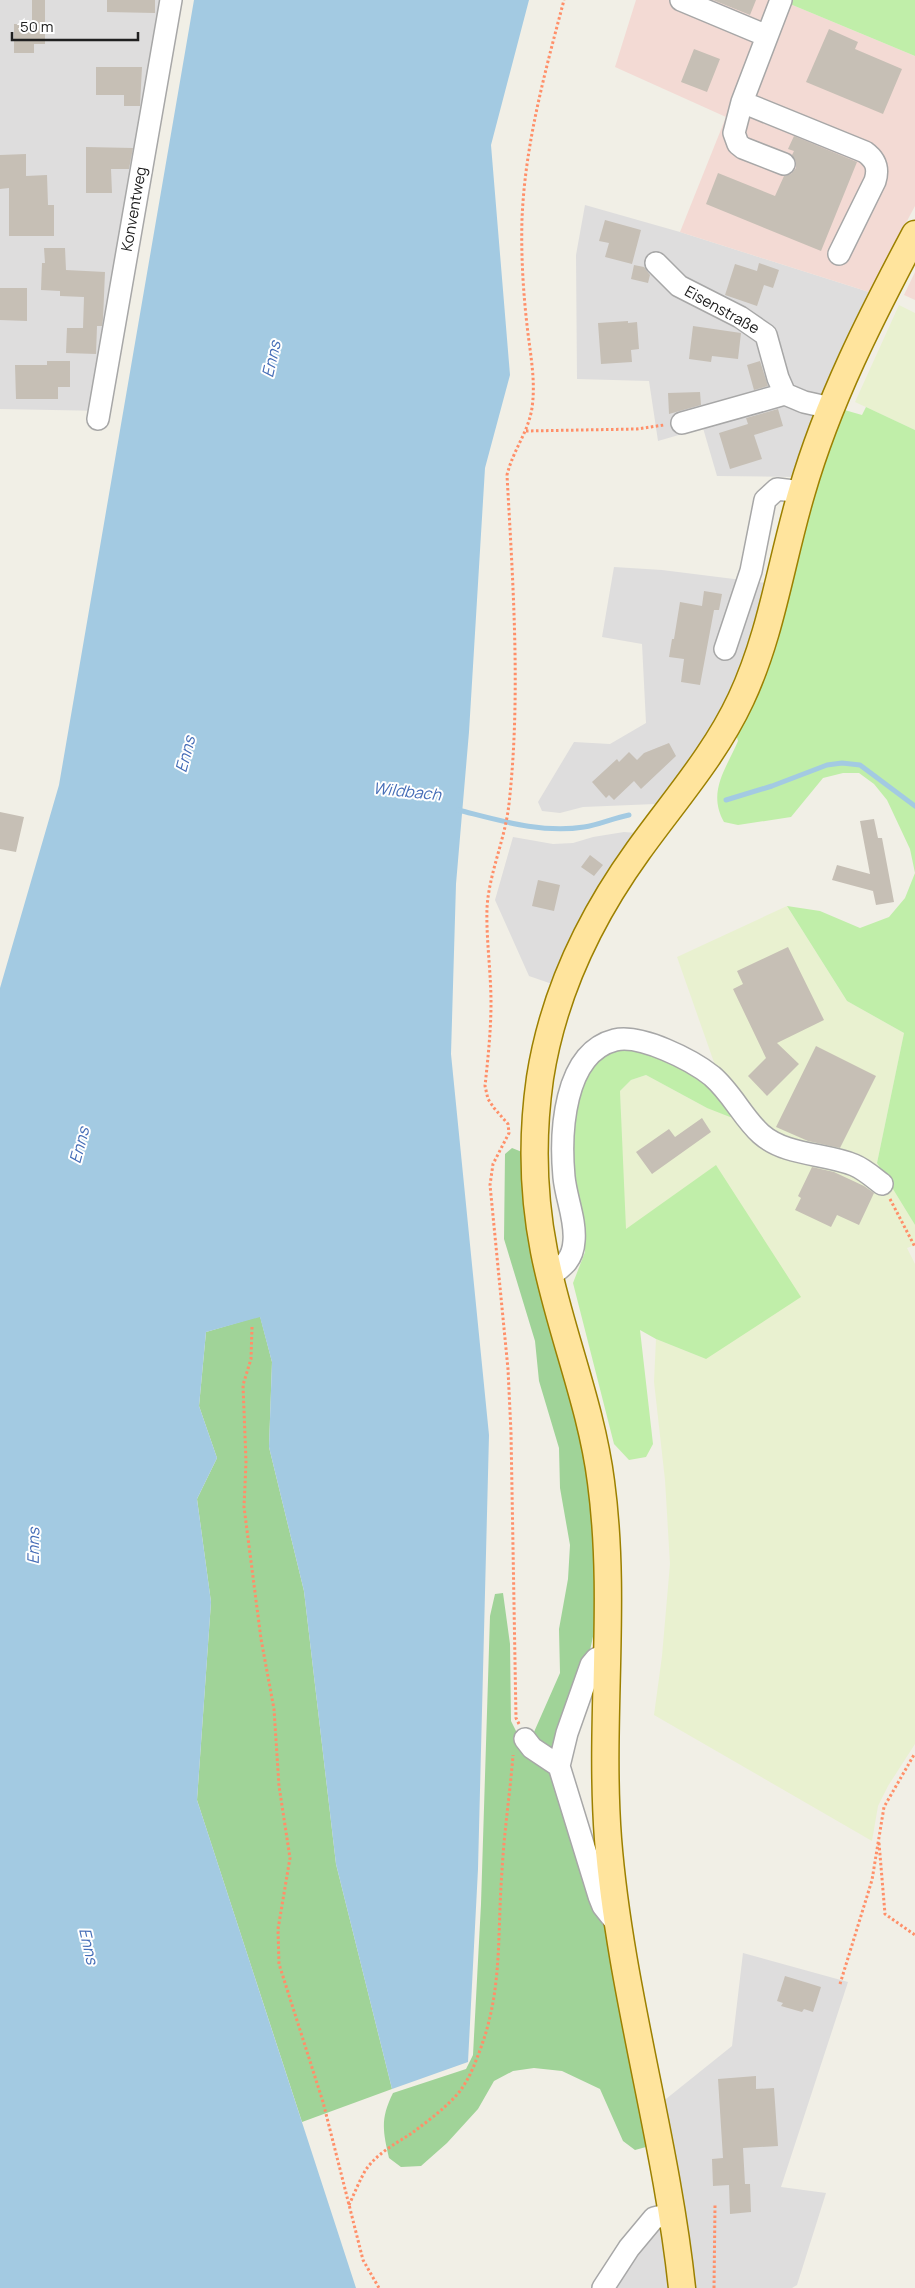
<svg xmlns="http://www.w3.org/2000/svg" width="915" height="2288" font-family="Manrope,sans-serif">
	<rect width="100%" height="100%" fill="#f1efe6"/>
	<path fill="#dedddd" d="M0,0h176l-71,411 -105,-2z
		M585,205l95,27 189,60 -44,103 -30,82 -78,-1 -14,-48 -45,13 -9,-60 -72,-2 -1,-124z
		M614,567l48,3 105,13 -18,72 -19,39 -36,65 -39,45 -72,3 -23,6 -18,-2 -4,-9 36,-60 36,2 36,-21 -4,-79 -40,-7z
		M624,832l13,1 -82,152 -26,-9 -34,-76 18,-63 40,7 20,-1 20,-6z
		M743,1953l105,29 -67,205 45,6 -29,92 -5,3h-99l-32,-185 71,-57z
		M657,2227l6,1 9,60h-61z"/>
	<path fill="#f3dad4" d="M636,0h138l16,4 125,52v150l-46,86 -189,-60 46,-115 -111,-50z
		M915,272v28l-11,-5z"/>
	<path fill="#e9f1d0" d="M899,305l16,8v117l-60,-28z
		M787,906l60,95 57,32 -27,130 38,62v20l-8,3 8,16v480l-27,42 -10,20 -6,35 -218,-126 8,-59 8,-92 -5,-84 -11,-98 2,-43 50,20 -82,-128 -4,-140 11,-11 15,-5 61,33 9,-40 -39,-111z"/>
	<path fill="#c0eea9" d="M791,0h124v56l-125,-52z
		M866,407l49,23v795l-38,-62 27,-130 -57,-32 -60,-95 33,5 40,17 29,-11 16,-19 10,-25 -5,-24 -23,-49 -13,-16 -15,-11h-16l-20,5 -32,39 -53,8 -14,-3c-17,-30 2,-53 14,-81l-3,-11 38,-76 34,-146 34,-99 21,6z
		M616,1044l80,25 39,46 -5,2 -23,-9 -61,-33 -15,5 -11,11 6,138 90,-64 85,132 -95,62 -50,-20 -16,-9 13,114 -7,13 -17,3 -15,-16 -41,-161 12,-31 -16,-100 12,-75z"/>
	<path fill="#a0d398" d="M512,1148l10,4 3,23 59,266 11,78v108l-7,33 -34,96 -20,-16v-8l26,-59 -1,-44 9,-50 2,-34 -10,-57 -1,-40 -20,-67 -4,-40 -31,-102 1,-85z
		M260,1316l12,46 -3,85 35,144 32,273 56,225 -90,33 -105,-322 14,-198 -14,-103 20,-41 -18,-52 7,-74z
		M503,1593l7,51 1,77 8,16 35,28 54,163 38,219 -11,3 -12,-9 -23,-52 -38,-18 -28,-3 -21,3 -19,10 -16,28 -31,34 -26,23 -20,1 -12,-9c-6,-27 -9,-39 4,-65l73,-24 7,-14 8,-151 9,-288 5,-22z"/>
	<path fill="#a3cae2" d="M194,0h335l-38,145 19,230 -25,93 -16,264 -13,152 -5,170 38,381 -11,434 -10,193 -76,27 -56,-225 -32,-273 -35,-144 3,-85 -12,-45 -54,15 -7,74 18,52 -20,41 14,103 -14,198 159,488h-356v-1300l59,-203z"/>
	<g fill="none" stroke-linecap="round" stroke-linejoin="round">
		<path stroke="#a3cae2" stroke-width="5" d="M726,800l46,-14 55,-21 15,-2 18,2 55,41
			M458,810c40,10 84,24 126,17 15,-2 29,-9 45,-12"/>
	</g>
	<path fill="#c6bfb5" d="M32,0h13v44h-11v9h-20v-29h18z
		M107,0h48v13l-48,-1z
		M713,0h43l-6,15z
		M829,29l29,13 -3,7 47,20 -19,45 -77,-32z
		M694,49l26,10 -13,33 -26,-10z
		M96,67h46l-2,39h-16v-11h-28z
		M794,136l63,26 -36,89 -115,-47 12,-31 57,23 9,-20 7,-2 5,-6v-6l-4,-7 2,-4 -6,-2z
		M86,147l47,1 -4,21h-18l1,24h-26z
		M26,154v22l21,-1 1,30h6v31h-45v-48l-9,1v-34z
		M605,220l36,10 -9,34 -27,-7 4,-14 -10,-2z
		M44,248h21l1,22 39,2 -2,47 -1,7h-5l-1,28 -30,-1 1,-25h16l1,-31 -24,-1v-5l-19,-1 1,-27h3z
		M759,263l20,7 -6,18 -9,-3 -7,21 -32,-11 10,-31 22,7z
		M634,265l10,2 6,8 -2,8 -17,-4z
		M0,288h27v33l-27,-1z
		M628,321v2l9,-1 2,27 -8,1 1,12 -31,2 -3,-41z
		M693,326l48,7 -3,26 -26,-3 -1,6 -22,-3z
		M47,361h23v26h-12v12h-42l-1,-34h32z
		M760,361l8,25 -14,4 -7,-25z
		M700,392l1,13 -32,9 -1,-21z
		M778,409l5,17 -29,9 8,24 -32,10 -11,-36 29,-9 -2,-6z
		M704,591l18,3 -3,16h-5l-14,75 -19,-3 3,-23 -15,-2 3,-18h2l6,-37 22,4z
		M669,743l7,13 -35,33 -7,-8 -20,19 -5,-5 -3,3 -14,-16 25,-23 2,3 10,-10 8,8 7,-7z
		M0,812l24,5 -8,35 -16,-3z
		M874,819l4,19h4l12,64 -18,3 -3,-14 -41,-11 5,-15 33,9 -10,-53z
		M590,855l13,10 -9,11 -13,-9z
		M538,880l22,5 -6,26 -22,-5z
		M788,947l36,73 -47,23 22,21 -32,32 -19,-20 18,-18 -33,-69 10,-5 -6,-13z
		M816,1046l60,30 -36,72 -32,-7 -32,-14z
		M702,1118l9,14 -59,42 -16,-22 33,-23 6,8z
		M812,1167l22,5 30,14 10,7 -15,32 -22,-10 -6,12 -36,-17 6,-12 -3,-2z
		M785,1976l36,11 -8,25 -9,-3 -2,3 -21,-6 2,-3 -6,-2z
		M756,2076v13l18,-1 4,58 -35,2 2,36h5l1,28 -21,2 -1,-29 -16,1 -1,-27 11,-1 -5,-79z"/>
	<g fill="none" stroke-linecap="round" stroke-linejoin="round">
		<defs>
			<path id="minor" d="M681,0l86,36
				M781,0l-39,102 -8,31 4,11 5,4 41,16
				M742,102l123,50c11,8 14,16 10,29l-36,73
				M656,263l23,23 61,31 26,18 12,43 7,16 19,8 27,6
				M98,419l73,-419
				M682,423l103,-29
				M725,649l26,-78 14,-71 12,-11 25,3
				M550,1276c14,-10 23,-17 24,-35 2,-21 -8,-43 -10,-64 -4,-43 -1,-124 51,-137 26,-6 77,20 97,36 20,17 31,42 49,58 25,22 64,19 93,31 10,4 20,13 28,19
				M606,1654l-10,5 -5,6 -24,68 -8,33 40,130 4,10 15,19
				M525,1739l7,9 27,18
				M603,2288l26,-40 25,-30 17,-4"/>
			<path id="major" d="M682,2288c-16,-151 -62,-298 -74,-449 -9,-119 9,-239 -7,-357 -10,-79 -42,-153 -57,-231 -11,-56 -12,-117 -4,-173 13,-83 49,-159 98,-227 35,-49 77,-96 103,-152 31,-66 40,-138 61,-208 26,-90 69,-174 113,-257"/>
		</defs>
		<use href="#minor" stroke="#a7a7a7" stroke-width="24"/>
		<use href="#major" stroke="#9c8000" stroke-width="29"/>
		<path stroke="#ff8f69" stroke-width="3" stroke-dasharray="2.5 2.5" stroke-linecap="butt" d="M526,431l111,-2 27,-4
			M890,1199l25,48
			M252,1327l-1,32 -8,26 3,77 -2,45 17,132 13,70 5,77 11,72 -12,71 1,35 44,138 40,158 16,28
			M519,1724l-3,-6 -5,-285 -3,-64 -18,-184 3,-21 16,-31 -1,-9 -14,-16 -6,-9 -3,-13c3,-28 6,-56 6,-83 0,-32 -5,-64 -4,-95 2,-35 18,-68 22,-104 12,-109 4,-219 -2,-329 6,-25 21,-42 25,-67 4,-28 -2,-55 -5,-83 -4,-35 -6,-71 -5,-106 3,-75 23,-147 42,-219
			M879,1843l6,71 30,21
			M840,1984l32,-104 12,-73 31,-54
			M349,2205c5,-11 10,-23 16,-34 11,-17 30,-27 47,-38 16,-12 35,-26 48,-42 9,-12 15,-27 20,-41 23,-61 17,-115 22,-179 2,-39 8,-77 11,-116
			M714,2288l1,-83"/>
		<use href="#minor" stroke="#fff" stroke-width="21"/>
		<use href="#major" stroke="#ffe49d" stroke-width="26"/>
	</g>
	<g text-anchor="middle" stroke-width="4" stroke-linejoin="round" paint-order="stroke">
		<g font-size="15" fill="#202020" stroke="#fff">
			<text transform="translate(134 209) rotate(-80)" y="5">Konventweg</text>
			<text transform="translate(722 310) rotate(29)" y="5">Eisenstraße</text>
		</g>
		<g font-size="16" font-style="italic" fill="#456db7" stroke="#fff">
			<text transform="translate(271 359) rotate(-77)" y="6">Enns</text>
			<text transform="translate(185 754) rotate(-75)" y="6">Enns</text>
			<text transform="translate(407 791) rotate(6)" y="6">Wildbach</text>
			<text transform="translate(79 1145) rotate(-75)" y="6">Enns</text>
			<text transform="translate(33 1546) rotate(-89)" y="6">Enns</text>
			<text transform="translate(89 1946) rotate(77)" y="6">Enns</text>
		</g>
	</g>
	<path d="M12 32v8h126v-8" fill="none" stroke="#202020" stroke-width="2.5"/>
	<text x="20" y="32" font-size="15" fill="#202020" stroke="#ffffff" stroke-width="4" paint-order="stroke">50 m</text>
</svg>
